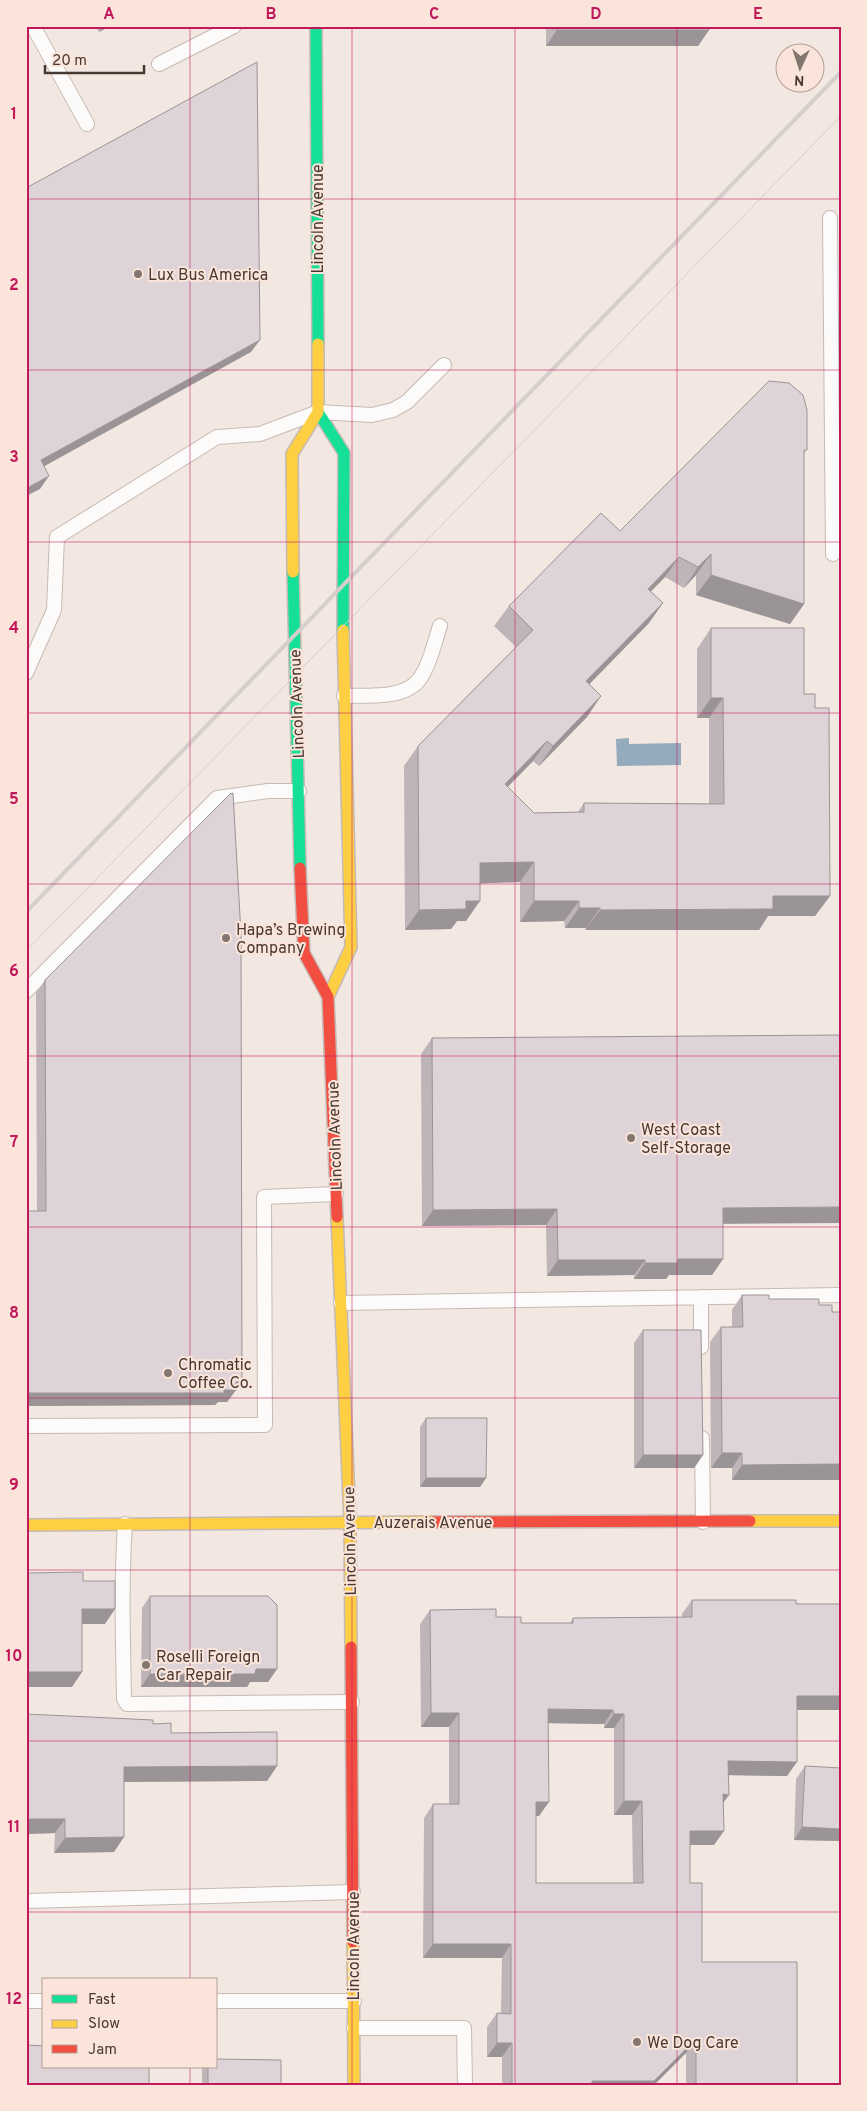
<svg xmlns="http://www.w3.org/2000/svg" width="867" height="2111" font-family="Overpass,sans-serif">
	<rect width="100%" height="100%" fill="#f3e7e1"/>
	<path fill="#94aabd" d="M629,738v6l52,-1v22l-64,1 -1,-27z"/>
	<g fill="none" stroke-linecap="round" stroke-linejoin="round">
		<defs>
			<path id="lane" d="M33,26l54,98
				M159,64l75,-38
				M830,218l3,336
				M26,673l28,-63 3,-73 160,-100 43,-3 58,-22 54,3 21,-5 14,-8 37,-37
				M344,696c23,-1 63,4 77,-19 10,-15 13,-34 19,-51
				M26,991l191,-193 51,-7h31
				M701,1297v50
				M341,1303l500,-8
				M26,1426l239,-1 -1,-228 72,-3
				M702,1438l1,84
				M125,1524c-4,59 -2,117 -1,175l3,5 225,-2
				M26,1901l327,-9
				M26,2001h18
				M216,2001h138
				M354,2028h110l1,57"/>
			<path id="fast" d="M316,26l2,318
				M318,412l26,41 -1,177
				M293,572l7,296"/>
			<path id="slow" d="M293,572l-1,-118 26,-42v-68
				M328,997l23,-50 -8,-317
				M337,1217l13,305 1,125
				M750,1521h91
				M26,1525l407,-3
				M353,1942l1,143"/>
			<path id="jam" d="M300,868l4,85 24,44 9,220
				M433,1522l317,-1
				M351,1647l2,295"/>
		</defs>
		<use href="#lane" stroke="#c6bab4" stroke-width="16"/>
		<use href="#fast" stroke="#c6bab4" stroke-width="14"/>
		<use href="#slow" stroke="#c6bab4" stroke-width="14"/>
		<use href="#jam" stroke="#c6bab4" stroke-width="14"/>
		<use href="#lane" stroke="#fdfbfa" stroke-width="14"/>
		<use href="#fast" stroke="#16e098" stroke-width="11"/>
		<use href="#slow" stroke="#ffcf43" stroke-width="11"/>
		<use href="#jam" stroke="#f24e42" stroke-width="11"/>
		<path stroke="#d4cfcd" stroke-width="1" d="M26,951l815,-835"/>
		<path stroke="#d4cfcd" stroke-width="4" d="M26,912l815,-840"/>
	</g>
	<path fill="#bfb5b9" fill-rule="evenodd" d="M96,26h14l-11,6z
		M546,26h163v4l-11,16h-152z
		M807,450l-3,3v151l-14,20 -94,-29v-20l-12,13 -19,-11 -14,14 -2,32 -60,61 -2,33 -48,49 -6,-5 -25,26 26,26 44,-1 6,-9 125,1v-86h-12v-69l14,-21 93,66 11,14 15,188 -15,20h-47l-9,14h-174l1,-2h-21l-1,-7 -44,1v-40l-40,1 -14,38h-9l-6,8 -46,1 -1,-164 14,-20 98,-99 -22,-21 15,-20 111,-75z
		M45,980l197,402 -15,20h-9l-3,3 -189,1v-195h11l-1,-218z
		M432,1038l291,186v35l-11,16h-43l-3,4h-32v-4l-87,1 -1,-51 -124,1 -1,-172z
		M742,1295l27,4 50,6 13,7h9v168h-109v-12h-21l-1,-126 11,-15h11v-17z
		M643,1330l60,125 -9,13h-60v-125z
		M426,1418l60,60 -6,9h-60v-60z
		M150,1596l127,73 -9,13h-18l-3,5h-106l1,-79z
		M692,1600l104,4 45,106h-44l-10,66 -59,-1 -14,70h-24v38l12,79 95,123h-111v-32l-32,32h-152v-28h-15v-30l10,-14h4l1,-55h-79l1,-140 9,-14h16v-77h-28l-1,-103 10,-14 66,7 25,6h49l3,-5 109,-1v-3zM548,1723l56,1v4h10v87h18l1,68h-97v-67h3z
		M153,1724l18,9 106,33 -10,15 -143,1 -10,70 -60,1 1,-20 -29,1z
		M805,1766l36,75 -47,-1 2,-61z
		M27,2045l122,40h-123v-38z
		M202,2067h14l65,18h-79z"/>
	<path fill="#9b9496" d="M103,26h7l-11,6z
		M557,30h152l-11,16h-152z
		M260,340l-9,12 -219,121 9,-13z
		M49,476l-9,13 -14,7 3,-9z
		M711,554l-15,21 -12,13 14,-21z
		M679,557l-14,20 -31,32 14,-20z
		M711,575l93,29 -14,20 -94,-29z
		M663,603l-14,20 -77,79 14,-21z
		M601,696l-14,21 -48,49 14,-20z
		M711,698h12l-14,20h-12z
		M547,741l-14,20 -42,43 14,-20z
		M534,862l-14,20 -54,2 14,-21z
		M773,896h57l-15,20h-47l-9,14h-174l15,-20z
		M466,901h14l-14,20h-9l-6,8 -46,1 14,-20z
		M534,901h45l-15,20 -44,1z
		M579,908h21l-14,20h-21z
		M841,1207v16l-129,1 11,-16z
		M557,1209l-11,16 -124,1 11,-16z
		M678,1259h45l-11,16h-43l-3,4h-32l11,-16z
		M558,1260h87l-11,15 -87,1z
		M236,1382h6l-15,20h-9l-3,3 -189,1v-13l198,-3z
		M722,1453h20l-10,15h-21z
		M643,1455h60l-9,13h-60z
		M841,1464v16h-109l10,-15z
		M426,1478h60l-6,9h-60z
		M82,1609h33l-10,15h-34z
		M256,1669h21l-9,13h-18l-3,5h-106l9,-13z
		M26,1672h56l-10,15h-46z
		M797,1696h44v14h-54z
		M548,1709l65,1 -9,14 -66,-1z
		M431,1713h28l-10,14h-28z
		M614,1714h10l-10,14h-10z
		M728,1761l69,1 -10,14 -68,-1z
		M277,1766l-10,15 -153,1 10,-15z
		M723,1794l6,1 -10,14z
		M624,1801h18l-10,14h-18z
		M536,1802h13l-10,14h-12z
		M26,1819h39l-10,14 -29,1z
		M802,1827l39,2v12l-47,-1z
		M690,1831h34l-10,14h-34z
		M124,1837l-10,15 -60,1 11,-15z
		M433,1944h78l-9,14h-79z
		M696,2039l-10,14 -32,32h-65l3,-4z
		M497,2043h15l-10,14h-15z"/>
	<path fill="#ded3d7" stroke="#9b9496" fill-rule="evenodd" d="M557,26h152v4h-152z
		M257,62l3,278 -219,120 8,16 -20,11 -1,27h-2v-326z
		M769,381l20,2 14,12 4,15v40h-3v154l-93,-29v-21l-13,13 -19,-10 -31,32 15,14 -77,78 15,15 -48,50 -6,-5 -42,43 29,29 50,-1v-9l140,1 -1,-106h-12v-70h93v66h11v14h14l1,188h-57v13l-173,1v-2h-21v-7h-45v-39l-54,1v38h-14v8l-47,1 -1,-164 115,-116 -24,-24 92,-93 19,18z
		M233,793l8,141 1,448h-6v8h-12v3h-198v-182h20l-1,-231 185,-186z
		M841,1035v172l-118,1v51h-45l-1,4h-32v-3h-87l-1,-51 -124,1 -1,-172z
		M742,1295h27v4h50v6h13v7h9v152l-99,1v-12h-20l-1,-126h22z
		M643,1330h58l2,125h-60z
		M426,1418h61l-1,60h-60z
		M83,1572v9h32v28h-33v63h-56v-99z
		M150,1596h118l9,9v64h-21l-1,5h-105z
		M692,1600h104v4h45v92h-44v66l-69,-1 1,34 -6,-1 1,37h-34v52h12v79h95v123h-101v-46l-42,42h-62v4h-80v-42h-15v-30l14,1v-70h-78v-140h26v-91h-28l-1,-103 66,-1v8h25v6h52v-5l119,-1zM548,1709l65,1 1,4h10v87h18l1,82h-107v-81h13z
		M26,1714l127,6v4l18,-1v10l106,-1v34l-153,1v70l-59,1v-19h-39z
		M805,1766l36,2v61l-39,-2z
		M27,2045l17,1v21h105v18h-121z
		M216,2059l65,1v25h-73v-18h8z"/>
	<path fill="none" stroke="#c2185b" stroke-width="1" stroke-opacity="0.55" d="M190,26v1954M352,26v2059M515,26v2059M677,26v2059M26,199h815M26,370h815M26,542h815M26,713h815M26,884h815M26,1056h815M26,1227h815M26,1398h815M26,1570h815M26,1741h815M26,1912h815M190,2067v18"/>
	<g fill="#83766f" stroke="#fbe4d9" stroke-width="2">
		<circle cx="138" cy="274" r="5"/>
		<circle cx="226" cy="938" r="5"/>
		<circle cx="631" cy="1138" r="5"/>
		<circle cx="168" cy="1373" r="5"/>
		<circle cx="146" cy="1665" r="5"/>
		<circle cx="637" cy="2042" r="5"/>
	</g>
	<g text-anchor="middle" stroke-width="4" stroke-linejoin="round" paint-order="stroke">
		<g font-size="16" fill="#473931" stroke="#fbe4d9">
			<text transform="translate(317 219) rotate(-90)" y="6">Lincoln Avenue</text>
			<text transform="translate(296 704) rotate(-92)" y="6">Lincoln Avenue</text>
			<text transform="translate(334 1136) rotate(-92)" y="6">Lincoln Avenue</text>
			<text x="433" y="1528">Auzerais Avenue</text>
			<text transform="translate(349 1541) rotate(-91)" y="6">Lincoln Avenue</text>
			<text transform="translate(353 1946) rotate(-90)" y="6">Lincoln Avenue</text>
		</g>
		<g font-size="16" fill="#473931" stroke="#fbe4d9" text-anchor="start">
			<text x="148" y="280">Lux Bus America</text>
			<text x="236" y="935">Hapa’s Brewing<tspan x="236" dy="18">Company</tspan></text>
			<text x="641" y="1135">West Coast<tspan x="641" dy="18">Self-Storage</tspan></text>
			<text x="178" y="1370">Chromatic<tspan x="178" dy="18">Coffee Co.</tspan></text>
			<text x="156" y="1662">Roselli Foreign<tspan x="156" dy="18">Car Repair</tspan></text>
			<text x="647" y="2048">We Dog Care</text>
		</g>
	</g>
	<rect width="867" height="2111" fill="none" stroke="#fbe4d9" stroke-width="55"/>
	<rect x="42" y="1978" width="175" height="90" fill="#fbe4d9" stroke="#b3a096"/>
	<rect x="52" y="1995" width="25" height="8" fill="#16e098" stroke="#b3a096"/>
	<text x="88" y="2004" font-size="15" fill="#473931">Fast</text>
	<rect x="52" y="2020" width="25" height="8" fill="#ffcf43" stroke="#b3a096"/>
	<text x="88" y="2028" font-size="15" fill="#473931">Slow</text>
	<rect x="52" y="2045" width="25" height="8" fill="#f24e42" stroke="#b3a096"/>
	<text x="88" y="2054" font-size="15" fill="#473931">Jam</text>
	<g transform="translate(800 68) rotate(183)"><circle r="24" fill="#fbe4d9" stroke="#b3a096"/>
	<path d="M0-4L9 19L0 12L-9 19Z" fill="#83766f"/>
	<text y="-8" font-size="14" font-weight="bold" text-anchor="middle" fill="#473931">N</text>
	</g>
	<path d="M45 65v8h99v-8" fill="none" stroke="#473931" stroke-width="2.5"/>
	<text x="52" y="65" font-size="15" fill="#473931" stroke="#fbe4d9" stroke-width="4" paint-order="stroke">20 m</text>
	<rect x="28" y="28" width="812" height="2056" fill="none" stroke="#c2185b" stroke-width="2"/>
	<g font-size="16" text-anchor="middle" font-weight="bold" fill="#c2185b">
		<text x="109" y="19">A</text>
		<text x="271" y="19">B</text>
		<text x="434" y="19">C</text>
		<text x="596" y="19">D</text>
		<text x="758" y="19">E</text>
		<text x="14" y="119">1</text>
		<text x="14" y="290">2</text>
		<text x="14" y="462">3</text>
		<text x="14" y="633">4</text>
		<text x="14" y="804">5</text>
		<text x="14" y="976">6</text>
		<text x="14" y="1147">7</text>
		<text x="14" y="1318">8</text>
		<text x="14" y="1490">9</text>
		<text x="14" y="1661">10</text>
		<text x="14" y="1832">11</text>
		<text x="14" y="2004">12</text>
	</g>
</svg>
